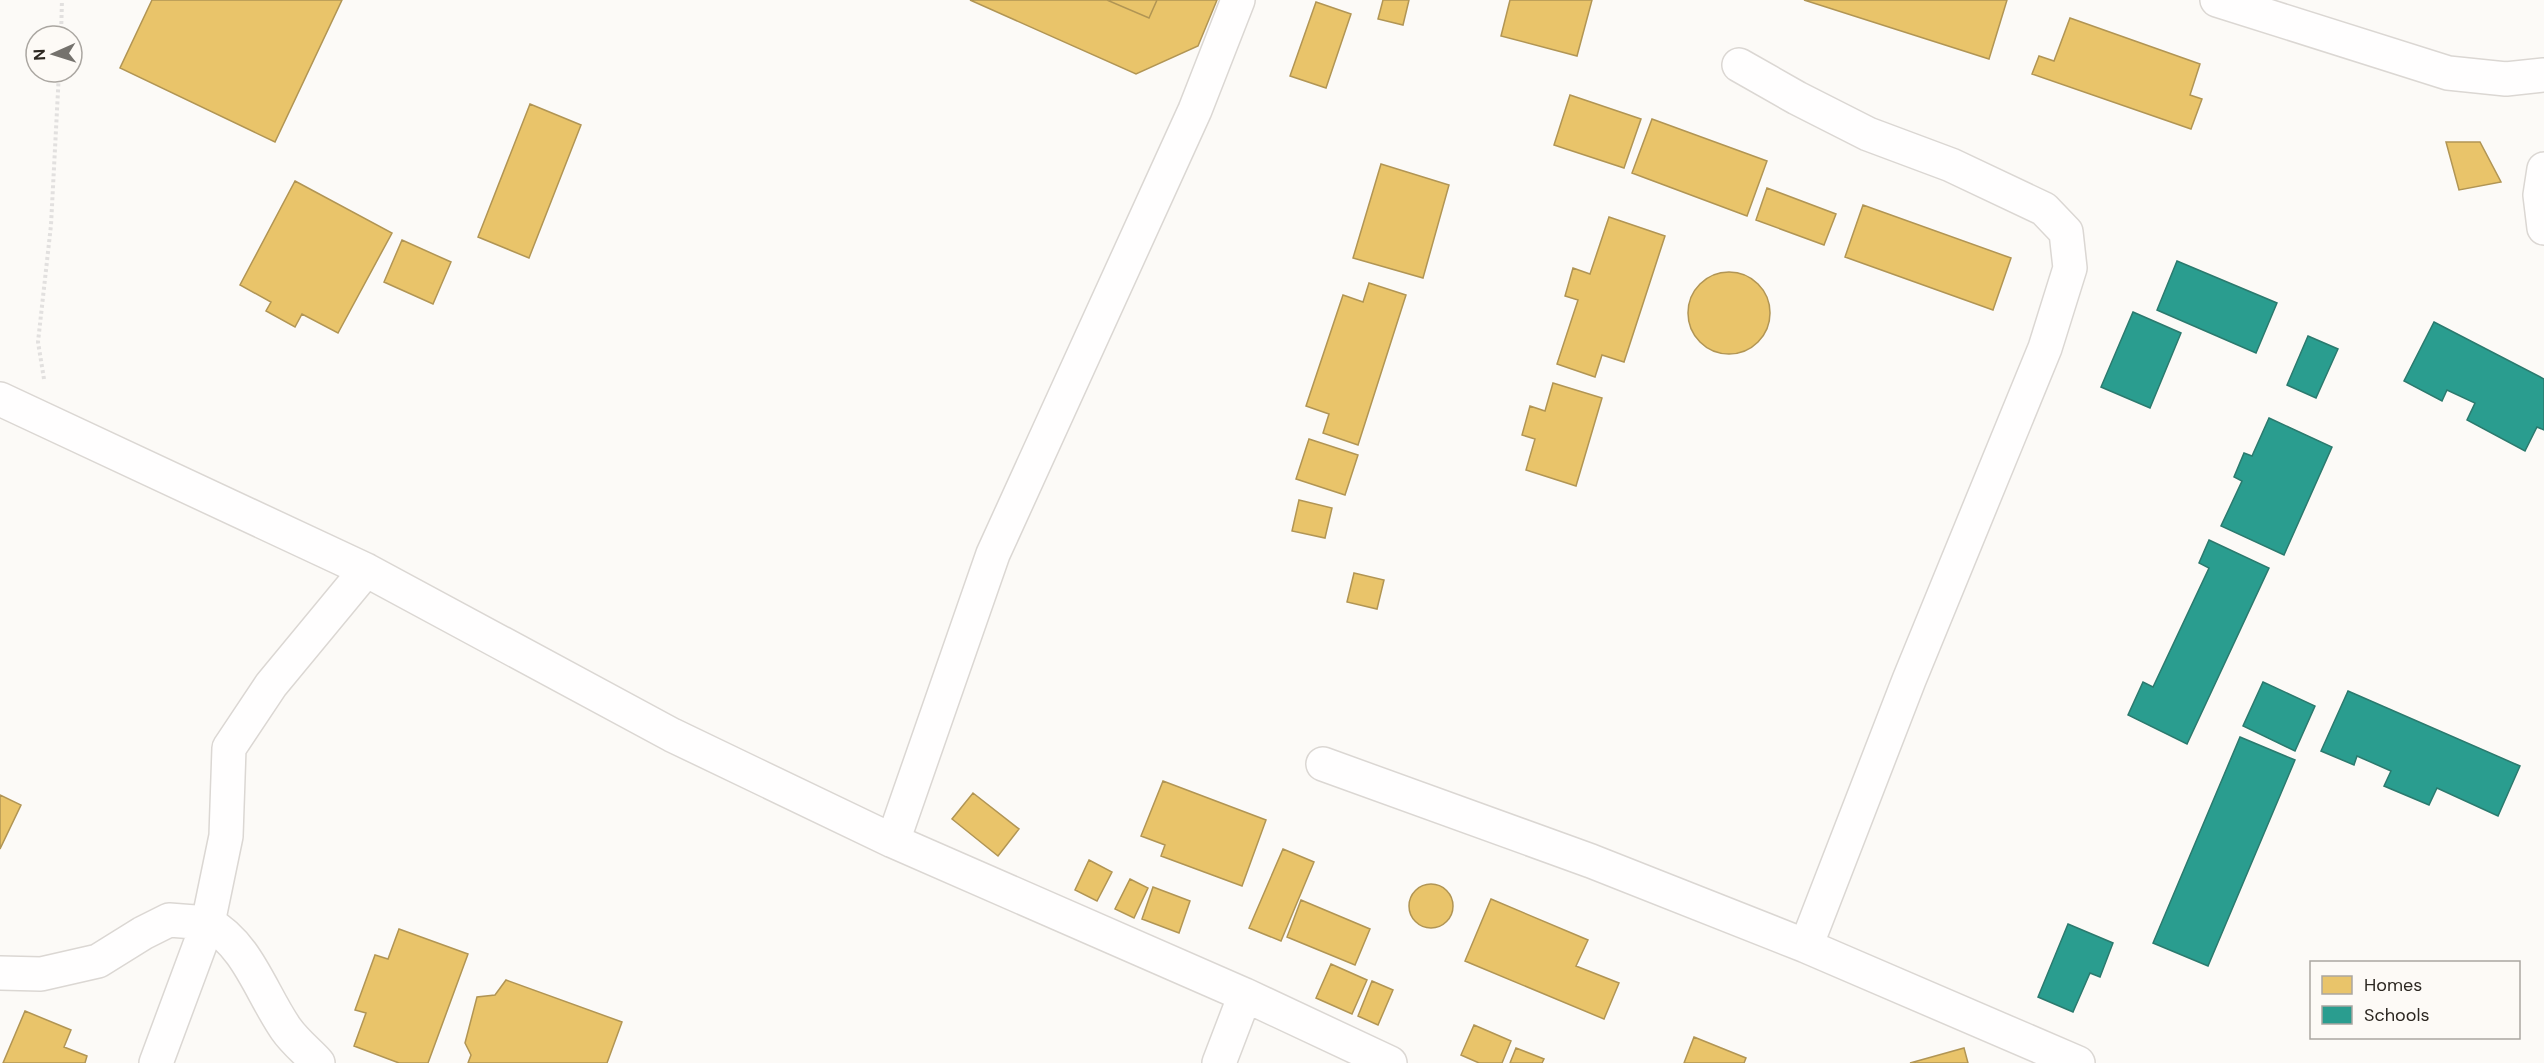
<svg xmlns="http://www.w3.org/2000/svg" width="2544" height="1063" font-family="'DM Sans',sans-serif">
	<rect width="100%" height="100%" fill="#fcfaf7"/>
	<path fill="#e9c46a" stroke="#b19554" stroke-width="1.5" d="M152,0h190l-67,142 -155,-74z
		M970,0h137l42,18 8,-18h60l-19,46 -62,28z
		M1107,0h50l-8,18z
		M1383,0h26l-6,25 -25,-6z
		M1510,0h82l-15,56 -76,-20z
		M1804,0h203l-18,59z
		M1316,2l35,12 -25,74 -36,-12z
		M2070,18l130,46 -10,31 12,4 -11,30 -159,-55 7,-18 15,5z
		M1570,95l71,24 -17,49 -70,-23z
		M530,104l51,21 -52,133 -51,-21z
		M1652,119l115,42 -20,55 -115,-43z
		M2446,142h34l21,40 -42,8z
		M1381,164l68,21 -26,93 -70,-20z
		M295,181l97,52 -54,100 -36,-19 -7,13 -29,-16 5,-9 -31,-17z
		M1767,188l69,26 -12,31 -68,-25z
		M1863,205l148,53 -18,52 -148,-53z
		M1609,217l56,19 -41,126 -22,-7 -7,22 -38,-13 21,-64 -13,-4 8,-28 17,6z
		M402,240l49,22 -18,42 -49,-22z
		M1688 313a41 41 0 1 1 82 0a41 41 0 1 1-82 0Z
		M1369,283l37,12 -48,150 -35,-12 6,-19 -23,-8 37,-111 20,7z
		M1553,383l49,15 -26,88 -50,-16 9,-31 -13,-4 8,-29 15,5z
		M1309,439l49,16 -13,40 -49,-16z
		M1299,500l33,8 -7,30 -33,-7z
		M1354,573l30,7 -7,29 -30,-7z
		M1163,781l103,39 -24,66 -81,-30 4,-11 -24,-9z
		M973,793l46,36 -21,27 -46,-37z
		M0,795l21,10 -21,44z
		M1283,849l31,13 -33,79 -32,-13z
		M1089,860l23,12 -15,29 -22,-11z
		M1130,879l18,9 -14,30 -19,-9z
		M1409 906a22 22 0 1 1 44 0a22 22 0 1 1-44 0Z
		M1153,887l37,14 -11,32 -37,-14z
		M1491,899l97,41 -12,26 43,17 -15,36 -139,-58z
		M1301,900l69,29 -15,36 -68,-28z
		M399,929l69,25 -40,109h-29l-45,-17 12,-33 -11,-3 20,-55 13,4z
		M1331,964l36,16 -15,34 -36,-16z
		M506,980l116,42 -15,41h-139l3,-8 -6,-12 12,-46 18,-2z
		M1372,981l21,9 -15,35 -20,-9z
		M25,1011l46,19 -7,17 23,9 -2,7h-82z
		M1474,1025l37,16 -9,22h-23l-18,-8z
		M1694,1037l52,21 -2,5h-60z
		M1516,1048l28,11 -2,4h-32z
		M1964,1048l4,15h-58z"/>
	<path fill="#2a9d8f" stroke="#2b7a6e" stroke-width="1.5" d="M2177,261l100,42 -21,50 -99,-43z
		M2133,312l48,21 -31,75 -49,-21z
		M2434,322l110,57v51l-7,-3 -12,24 -58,-31 8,-17 -28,-13 -5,11 -38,-20z
		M2308,336l30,13 -22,49 -29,-13z
		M2269,418l63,29 -48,108 -63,-29 21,-45 -8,-4 10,-24 8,3z
		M2209,540l60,28 -82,176 -59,-29 15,-33 10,5 56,-119 -10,-5z
		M2263,682l52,24 -20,45 -52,-25z
		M2348,691l172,75 -22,50 -61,-28 -8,17 -45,-19 7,-15 -34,-15 -3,9 -33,-14z
		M2240,737l55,23 -87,206 -55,-23z
		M2068,924l45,19 -13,34 -10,-4 -17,39 -35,-15z"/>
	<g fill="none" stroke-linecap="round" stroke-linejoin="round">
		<defs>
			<path id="minor" d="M2217,0l231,73 58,6 38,-4
				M1739,65l58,33 71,36 83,31 93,44 22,23 4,36 -25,80 -136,332 -103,266
				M2544,169l-4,26 4,33
				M0,399l366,171 306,165 221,106 352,154 145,68
				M1323,764l268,97 215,85 272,117
				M893,841l100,-287 202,-444 43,-110
				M0,973l41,1 57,-13 45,-28 26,-13 39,3 -52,140
				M318,1063c-10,-11 -23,-21 -32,-34 -25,-36 -38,-84 -78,-106l18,-87 3,-88 42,-63 95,-115
				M1219,1063l26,-68"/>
		</defs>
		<use href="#minor" stroke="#dbd7d3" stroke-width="36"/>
		<path stroke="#e2e0df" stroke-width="4" stroke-dasharray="3 3" stroke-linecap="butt" d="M61,36l1,-36
			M44,379l-6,-37 13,-117 8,-153"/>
		<use href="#minor" stroke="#fffefe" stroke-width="33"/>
	</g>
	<rect x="2310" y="961" width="210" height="78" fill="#fdfaf6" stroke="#aaa6a1" stroke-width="1.5"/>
	<rect x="2322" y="976" width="30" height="18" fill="#e9c46a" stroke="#aaa6a1" stroke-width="1.5"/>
	<text x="2364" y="991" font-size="18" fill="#2d2822">Homes</text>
	<rect x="2322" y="1006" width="30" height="18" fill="#2a9d8f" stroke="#aaa6a1" stroke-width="1.5"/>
	<text x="2364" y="1021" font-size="18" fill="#2d2822">Schools</text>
	<g transform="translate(54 54) rotate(267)"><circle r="28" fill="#fdfaf6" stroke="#aaa6a1" stroke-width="1.5"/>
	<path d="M0-4.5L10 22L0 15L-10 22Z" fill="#75726d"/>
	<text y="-9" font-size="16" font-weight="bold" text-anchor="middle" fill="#2d2822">N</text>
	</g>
</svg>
